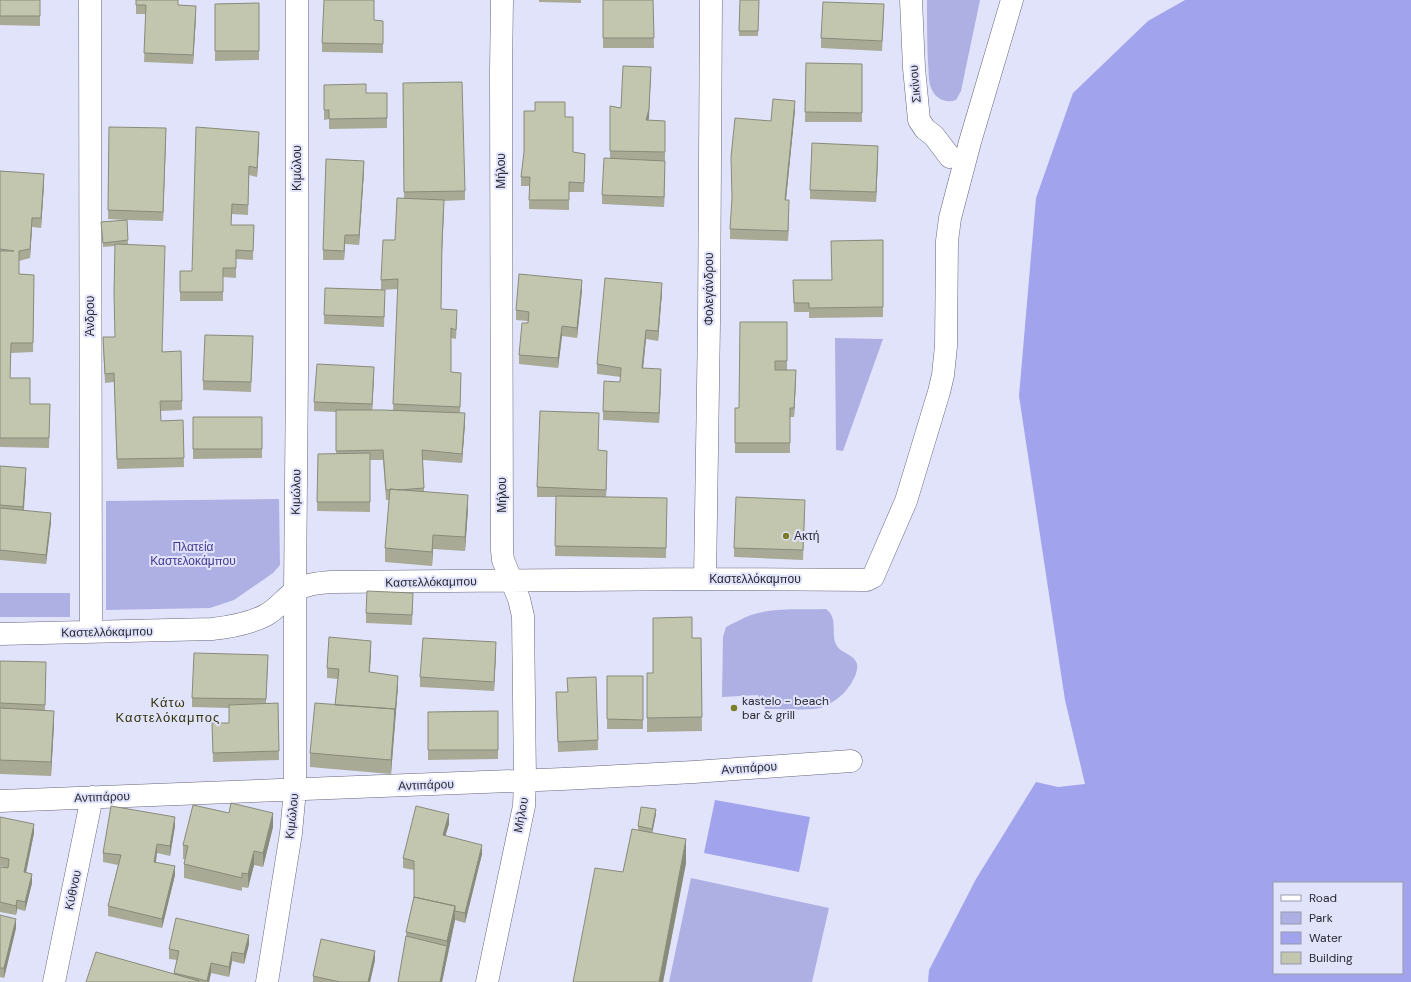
<svg xmlns="http://www.w3.org/2000/svg" width="1411" height="982" font-family="'DM Sans',sans-serif">
	<rect width="100%" height="100%" fill="#e1e3fb"/>
	<path fill="#aeb0e3" d="M927,0h53l-19,91 -5,9c-11,4 -21,-2 -25,-12 -3,-8 -2,-17 -3,-25 -1,-21 -1,-42 -1,-63z
		M835,338l48,1 -40,112 -7,-1z
		M279,499l1,66 -7,8 -39,27 -24,8 -104,2v-109z
		M0,593h70v24h-70z
		M826,609c13,9 4,26 11,37 5,8 17,8 20,18 1,6 -2,13 -5,18 -6,11 -17,20 -29,25 -8,4 -47,2 -58,2l-7,-14 -36,2 1,-60 3,-10c8,-4 17,-9 25,-12 24,-8 51,-5 75,-6z
		M691,878l138,30 -17,74h-143z"/>
	<path fill="#a2a3ed" fill-rule="evenodd" d="M1185,0h226v982h-483l1,-12 47,-91 60,-97 22,5 27,-3 -20,-84 -46,-304 17,-198 37,-105 75,-72zM1274,883h128v90h-128z
		M715,800l95,17 -11,55 -95,-19z"/>
	<g fill="none" stroke-linecap="round" stroke-linejoin="round">
		<defs>
			<path id="street" d="M90,0l1,632
				M911,0l3,68 5,52 6,9 9,7 16,21
				M705,579l4,-256 2,-323
				M0,634l212,-5c19,-2 37,-5 54,-14 11,-6 19,-17 29,-24 11,-7 23,-8 36,-9l374,-3 162,1 6,-3 33,-76 33,-109 4,-17 3,-29 1,-105 3,-23 20,-76 42,-142
				M0,801l563,-22 131,-7 157,-11
				M54,982l38,-185
				M267,982l24,-149 4,-43v-199l2,-218v-373
				M487,982l37,-176 1,-26 -2,-164 -4,-17 -16,-39 -1,-10 -1,-479 1,-71"/>
		</defs>
		<use href="#street" stroke="#66677c" stroke-width="23"/>
		<use href="#street" stroke="#fff" stroke-width="22"/>
	</g>
	<path fill="#a8aa96" d="M0,0h40v26l-40,-1z
		M136,0l42,5 18,11 -3,48 -49,-2 2,-48h-10z
		M539,0h42v3l-42,-1z
		M603,0h50l1,48h-51z
		M740,0h19l-1,36h-19z
		M259,3v57l-44,1v-57z
		M884,14l-2,37 -61,-3v-10z
		M374,20l9,1v32l-61,-1v-9z
		M806,63l56,1v58h-57z
		M651,77l-3,43 17,1v49l-1,37 -62,-3v-9l8,-37v-52l11,2z
		M403,83l62,108v9l-21,1 -2,50 -1,58 16,10 -1,20 -5,-1v34l10,10 -1,31 5,10 -3,40 -39,-3 1,32 44,17 -3,42 -32,-2 -1,17 -47,-4v-14l4,-48h-3l-3,-40h-13v52l-53,-1 1,-57h18v-42l-22,-1v-9l60,-26 -2,34h21l5,-121 -17,1v-10l14,-40 9,-41z
		M324,85l42,8h21v35l-58,1v-10l-5,1z
		M795,110l-9,90 3,9 -1,32 -58,-2v-10l41,-108z
		M565,117l8,35 12,2 -1,38h-15v18l-40,-1v-23h-8v-9z
		M109,127l57,10 -3,84 -36,-1 1,25 35,107 19,49v9l-21,1v10l22,-1 1,47 -67,2 -3,-87 -9,1 -2,-36v-10h12v-91l-12,1 -2,-25 25,-2 -18,-1z
		M259,141l-2,36 -8,-2 -1,40 -16,-1 -1,11h23l-1,35 -17,-1v19l-13,-1v24h-43v-30h12z
		M878,156l-2,46 -66,-3v-9z
		M0,171l44,13 -3,44 -9,-1 -2,31 -11,3v13l15,1 -1,77 -22,1 -1,25 20,26h20l-1,44 -49,-1z
		M364,171l-5,74 -14,-1 -1,16h-21v-10z
		M883,240v77l-74,1v-6h-15l-1,-32h39z
		M582,290l-5,48 -15,-2 -4,32 -39,-4v-9l9,-34 -12,-1v-10z
		M662,292l-4,49 -12,-2 -3,29 18,11 -2,44 -56,-3v-9l17,-29 1,-5 -24,-3v-10z
		M385,300l-1,27 -60,-3v-9z
		M787,322v48l9,10 -2,37h-4v36h-55v-45h4z
		M253,346l-2,46 -48,-2v-9z
		M193,417h69v41l-69,1z
		M599,423l-1,27 9,10 -1,37 61,1 -1,60 -111,-2 1,-59h-19v-10z
		M0,466l26,11 -2,33 27,12 -5,42 -46,-4z
		M805,509l-2,51 -69,-3v-9z
		M413,602l-1,23 -46,-2v-10z
		M692,638h9l1,93 -55,1v-59h6z
		M371,650l-1,22 28,14 -7,88 -81,-7v-14l25,-48 3,-26 -11,-1v-10z
		M496,652l-2,39 -74,-4v-10z
		M0,661l46,11 -1,38 9,14 -3,52 -51,-2z
		M268,664l-2,39h12l1,57 -66,2 -1,-39h17v-15l-37,-1v-9z
		M607,676h36v53h-36z
		M567,678l31,62v10l-40,2 -2,-60h12z
		M498,711v48l-70,1v-48z
		M656,814l-4,19 34,30 -23,119h-90l50,-110 15,-42v-4z
		M0,817l34,16 -8,40 6,10 -7,28 -8,-2 -1,6 -16,-3v-45l8,1 -8,-2z
		M449,824l-4,12 37,18 -17,69 -10,-3 -13,62h-44l8,-46v-4l8,-35v-27l-11,-2v-10z
		M175,826l-5,30 -13,-3 -1,9 19,13 -13,53 -54,-12v-10l10,-41 -15,-3v-9z
		M273,827l-10,40 -9,-2 -6,23 -6,-1v4l-58,-13v-14l1,-5h-2v-14z
		M0,915l16,13 -12,50 -4,-1z
		M249,944l-5,20 -12,-3 -3,16 -18,-4 -2,9h-123l88,-7 3,-15 -8,-1v-10z
		M375,960l-5,22h-57v-6z"/>
	<path fill="#888b7a" d="M196,6v10l-3,48v-9z
		M651,67l-2,51 -3,12v-10z
		M795,101v9l-10,99v-9z
		M166,128v9l-3,84v-9z
		M259,132v9l-2,36v-9z
		M878,146v10l-2,46v-10z
		M364,161v10l-5,74v-10z
		M665,161v9l-1,37v-10z
		M44,174v10l-3,44v-10z
		M444,200v10l-2,41v-9z
		M789,200v9l-1,32v-10z
		M32,218v9l-2,31v-9z
		M345,235v9l-1,16v-9z
		M582,280v10l-5,48v-10z
		M662,283v9l-4,49v-10z
		M562,326v10l-4,32v-10z
		M646,330v9l-4,39v-10z
		M374,367v9l-2,38v-10z
		M661,369v10l-2,44v-10z
		M796,370v10l-2,37v-9z
		M465,413v10l-3,40v-9z
		M607,451v9l-1,40v-10z
		M26,468v9l-3,39v-9z
		M468,495v14l-3,42v-14z
		M51,513v9l-5,42v-9z
		M433,535v14l-1,17v-14z
		M371,641v9l-2,31v-9z
		M496,642v10l-2,39v-9z
		M398,676v10l-7,88v-14z
		M54,711v13l-3,52v-14z
		M656,809v5l-4,20v-5z
		M273,813v14l-10,40v-14z
		M449,814v10l-6,20v-9z
		M175,817v9l-5,30v-10z
		M34,824v9l-10,49v-10z
		M686,839v24l-23,119h-4z
		M157,844v9l-3,18v-9z
		M482,845v9l-17,69v-10z
		M254,851v14l-6,23v-14z
		M175,866v9l-13,53v-9z
		M32,874v9l-7,28v-9z
		M17,900v9l-1,6v-9z
		M455,906v14l-13,62h-2l7,-36v-5z
		M16,919v9l-12,50v-10z
		M249,935v9l-5,20v-10z
		M375,951v9l-5,22h-2z
		M232,952v9l-3,16v-10z
		M211,963v10l-2,9h-2z"/>
	<path fill="#c3c6ae" stroke="#888b7a" d="M0,0h40v16h-40z
		M136,0h42v5l18,1 -3,49 -49,-2 2,-48h-10z
		M324,0h50v20l9,1v23l-61,-1z
		M603,0h50l1,38h-51z
		M740,0h19l-1,31h-19z
		M823,2l61,2 -2,37 -61,-3z
		M259,3v48h-44v-47z
		M806,63l56,1v49l-57,-1z
		M623,66l28,1 -2,42 -3,11 19,1v31l-55,-1v-45l11,2z
		M462,82l3,109 -61,1 -1,-109z
		M366,84v9h21v25l-58,1v-9h-5v-25z
		M773,99l22,2 -10,99h4l-1,31 -58,-2 2,-31 -1,-41 4,-39 36,3z
		M535,102h30v15h8v35l12,2 -1,29 -15,-1v18h-40l1,-23h-9l3,-25v-41h11z
		M109,127l57,1 -3,84 -55,-2z
		M196,127l63,5 -2,36 -8,-2 -1,39 -16,-1 -1,21h23l-1,26 -17,-1v18h-13v24h-43v-21h12z
		M812,143l66,3 -2,46 -66,-2z
		M604,158l61,3 -1,36 -62,-2z
		M326,159l38,2 -5,74h-14l-1,16 -21,-1z
		M0,171l44,3 -3,44h-9l-2,31 -11,2v23l15,1 -1,68h-22l-1,35h20v26h20l-1,34h-49v-187h14l-14,-2z
		M397,198l47,2 -2,42 -1,67 16,1 -1,20 -5,-2v44l10,1 -1,34 -67,-3 5,-125 -17,1 2,-40h12z
		M127,220l1,20 -25,3 -2,-21z
		M883,240v67l-74,1v-5h-15l-1,-23h39l-1,-39z
		M115,244l50,2 -3,106 19,-1 1,50h-22l1,20 22,-1 1,38 -67,1 -3,-86 -9,1 -2,-37h12l-1,-44z
		M519,274l63,6 -5,48 -15,-2 -4,32 -39,-3 3,-32h6l1,-11 -13,-2z
		M605,278l57,5 -4,48 -12,-1 -4,38 19,1 -2,44 -56,-2 1,-30 16,1 1,-14 -24,-4z
		M325,288l60,2 -1,27 -60,-2z
		M740,322h47v39h-12v9h21l-2,38h-4v35h-55v-35h4z
		M205,335l48,1 -2,46 -48,-1z
		M317,364l57,3 -2,37 -58,-2z
		M336,410h47l82,3 -3,41 -40,-4 2,38 -26,2 -8,-1 -1,1h-3l-3,-40 -47,1z
		M540,411l59,2 -1,37 9,1 -1,39 -69,-3z
		M193,417h69v32h-69z
		M370,453v49h-53l1,-48z
		M0,466l26,2 -3,39 -23,-2z
		M390,489l78,6 -3,42 -32,-2 -1,17 -47,-4z
		M556,496l111,2 -1,50 -111,-2z
		M736,497l69,3 -2,50 -69,-2z
		M0,508l51,5 -5,42 -46,-5z
		M367,591l46,2 -1,22 -46,-2z
		M692,617v21h9l1,79 -55,1v-45h6v-55z
		M329,637l42,4 -2,31 29,4 -3,38v-5l-60,-4 4,-36 -12,-1z
		M423,638l73,4 -2,40 -74,-5z
		M194,653l74,2 -2,44 -74,-1z
		M0,661l46,1 -1,43 -45,-2z
		M607,676h36v44l-36,-1z
		M596,677l2,63 -40,2 -2,-50h12l-1,-14z
		M278,703l1,48 -66,2 -1,-30h17v-18z
		M315,703l80,6 -4,51 -81,-7z
		M0,708l54,3 -3,51 -51,-2z
		M498,711v39h-70v-38z
		M231,803l42,10 -10,40 -9,-2 -6,23 -6,-1v5l-58,-14 4,-18 -5,-1 10,-40 36,8z
		M111,806l64,11 -5,29 -13,-2 -3,18 21,4 -13,53 -54,-13 13,-51 -18,-2z
		M416,806l33,8 -6,21 39,10 -17,68 -10,-2v-5l-41,-9v-36l-11,-3z
		M641,807l15,2 -4,20 -14,-3z
		M0,817l34,7 -10,48 8,2 -7,28 -8,-2 -1,6 -16,-4v-35l8,1 1,-9 -9,-2z
		M632,829l54,10 -27,143h-86l22,-114 28,4z
		M414,897l41,9 -8,35 -41,-9z
		M0,915l16,4 -12,49h-4z
		M176,918l73,17 -5,19 -12,-2 -3,15 -18,-4 -4,18 -33,-8 5,-22 -10,-2z
		M406,936l41,10 -7,36h-42z
		M321,939l54,12 -7,31h-28l-27,-6z
		M96,952l103,29 -1,1h-112z"/>
	<g fill="#7b7f29" stroke="#e1e3fb" stroke-width="1.5">
		<circle cx="786" cy="536" r="4"/>
		<circle cx="734" cy="708" r="4"/>
	</g>
	<g text-anchor="middle" stroke-width="4" stroke-linejoin="round" paint-order="stroke">
		<g font-size="12" fill="#292932" stroke="#e1e3fb">
			<text transform="translate(915 84) rotate(-95)" y="4">Σικίνου</text>
			<text transform="translate(297 168) rotate(-90)" y="4">Κιμώλου</text>
			<text transform="translate(501 171) rotate(-90)" y="4">Μήλου</text>
			<text transform="translate(709 289) rotate(-90)" y="4">Φολεγάνδρου</text>
			<text transform="translate(90 316) rotate(-90)" y="4">Άνδρου</text>
			<text transform="translate(296 492) rotate(-89)" y="4">Κιμώλου</text>
			<text transform="translate(502 495) rotate(-90)" y="4">Μήλου</text>
			<text x="755" y="583">Καστελλόκαμπου</text>
			<text transform="translate(431 582) rotate(-1)" y="4">Καστελλόκαμπου</text>
			<text transform="translate(107 632) rotate(-1)" y="4">Καστελλόκαμπου</text>
			<text transform="translate(749 768) rotate(-4)" y="4">Αντιπάρου</text>
			<text transform="translate(426 785) rotate(-2)" y="4">Αντιπάρου</text>
			<text transform="translate(102 797) rotate(-2)" y="4">Αντιπάρου</text>
			<text transform="translate(521 815) rotate(-80)" y="4">Μήλου</text>
			<text transform="translate(292 816) rotate(-84)" y="4">Κιμώλου</text>
			<text transform="translate(73 890) rotate(-78)" y="4">Κύθνου</text>
		</g>
		<g font-size="12" fill="#292932" stroke="#e1e3fb" text-anchor="start">
			<text x="794" y="540">Ακτή</text>
			<text x="742" y="705">kastelo - beach<tspan x="742" dy="14">bar &amp; grill</tspan></text>
		</g>
		<g font-size="12" fill="#40388e" stroke="#e1e3fb">
			<text x="193" y="551">Πλατεία<tspan x="193" dy="14">Καστελοκάμπου</tspan></text>
		</g>
		<g font-size="13" letter-spacing="1" fill="#32340b" stroke="#e1e3fb">
			<text x="168" y="707">Κάτω<tspan x="168" dy="15">Καστελόκαμπος</tspan></text>
		</g>
	</g>
	<rect x="1273" y="882" width="130" height="92" fill="#e1e3fb" stroke="#9799ab"/>
	<rect x="1281" y="895" width="20" height="6" fill="#ffffff" stroke="#9799ab"/>
	<text x="1309" y="902" font-size="12" fill="#292932">Road</text>
	<rect x="1281" y="912" width="20" height="12" fill="#aeb0e3" stroke="#9799ab"/>
	<text x="1309" y="922" font-size="12" fill="#292932">Park</text>
	<rect x="1281" y="932" width="20" height="12" fill="#a2a3ed" stroke="#9799ab"/>
	<text x="1309" y="942" font-size="12" fill="#292932">Water</text>
	<rect x="1281" y="952" width="20" height="12" fill="#c3c6ae" stroke="#9799ab"/>
	<text x="1309" y="962" font-size="12" fill="#292932">Building</text>
</svg>
